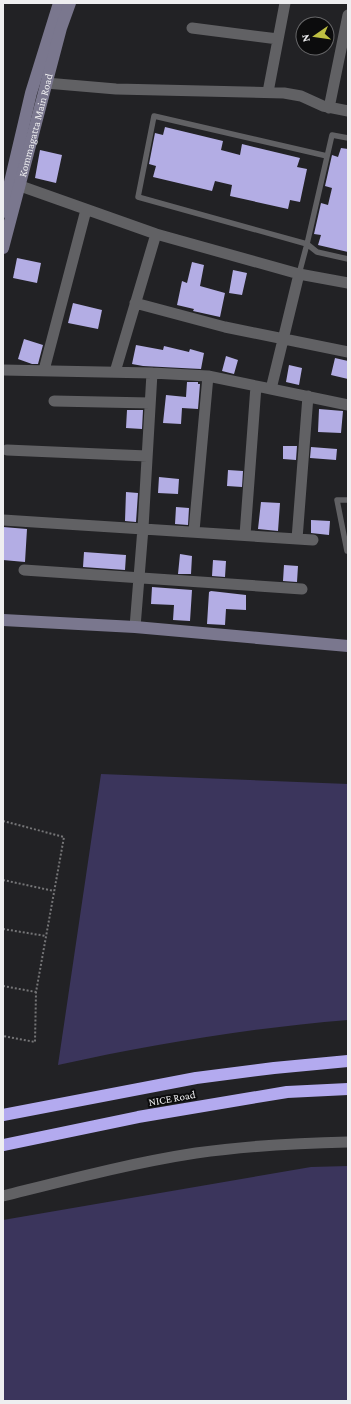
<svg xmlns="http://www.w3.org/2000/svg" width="351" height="1404" font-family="'Crimson Pro',serif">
	<rect width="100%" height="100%" fill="#222225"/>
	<path fill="#3b355c" d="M101,774l247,10v236c-98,8 -194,24 -290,45z
		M348,1166v235h-345v-181l308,-53z"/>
	<path fill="#b3ade4" d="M165,127l58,14 -2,9 19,5 2,-11 58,14 -3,9 10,2 -7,33 -10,-2 -2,9 -58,-13 2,-11 -17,-4 -3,10 -59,-14 3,-11 -7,-2 6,-31 8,2z
		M341,148l7,1v103l-30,-7 3,-10 -7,-1 7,-31 7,2 4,-17 -7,-2 7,-31 6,2z
		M40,150l22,5 -6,28 -21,-5z
		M17,258l24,5 -4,20 -24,-5z
		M192,262l12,3 -4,21 25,7 -5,24 -27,-6 1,-2 -17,-4 5,-24 5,2z
		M233,270l14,3 -5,22 -13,-2z
		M73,303l29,7 -4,19 -30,-6z
		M24,339l19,6 -5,19h-6l-14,-5z
		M136,345l27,5 1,-4 25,6 1,-3 14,4 -3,16 -58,-3 -11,-2z
		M226,356l12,4 -4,14 -12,-3z
		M335,358l13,3v18l-17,-4z
		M289,365l13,3 -3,17 -13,-3z
		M187,382h11v2h2l-2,25 -16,-1 -1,16 -18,-1 3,-28 20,2z
		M319,409l24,2 -2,22 -23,-1z
		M127,410h16l-1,19 -16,-1z
		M283,446h14l-1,14 -13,-1z
		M311,447l26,2 -1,11 -26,-2z
		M228,470l15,1 -1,16 -15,-1z
		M159,477l20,2 -1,15 -20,-1z
		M126,492l12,1 -2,29 -11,-1z
		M261,502l19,1 -2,28 -20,-2z
		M176,507l13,1 -1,17 -13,-1z
		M311,520l19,1 -1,14 -18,-2z
		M3,527l24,2 -2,33 -22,-2z
		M84,552l42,3 -1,15 -42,-3z
		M180,554l12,2 -1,18h-13z
		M213,560l13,1 -1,16 -13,-1z
		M284,565l14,1 -1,16 -14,-1z
		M152,587l40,3 -2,31 -17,-1 1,-15 -23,-1z
		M211,591l35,4v15l-20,-1 -1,16 -18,-1 2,-32z"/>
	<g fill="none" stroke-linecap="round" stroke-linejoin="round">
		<path stroke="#757577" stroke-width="2" stroke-dasharray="2 2" stroke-linecap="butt" d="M3,821l61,16 -28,155 -1,50 -32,-6
			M3,880l51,11
			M3,929l43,7
			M3,986l33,6"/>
		<path stroke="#616164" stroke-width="5.5" d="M348,138l-16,-3 -25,109 10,8 31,7
			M299,274l8,-30 -169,-47 16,-81 173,40
			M347,551l-10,-51h11"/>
		<path stroke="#616164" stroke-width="11" d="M192,28l86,11
			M46,83l70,6 168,4 17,3 22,10 25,5
			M268,92l17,-89
			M329,108l19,-93
			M12,183l144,51 143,40 49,9
			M299,274l-28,115 77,16
			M135,303l90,24 123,25
			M3,370l149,3 56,3 63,13
			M44,370l42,-160
			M115,372l41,-138
			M54,401l96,2
			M7,450l140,6
			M3,520l310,20
			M194,531l14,-155
			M245,535l11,-149
			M297,539l11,-143
			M24,570l278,19
			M135,627l8,-99 9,-155
			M3,1196c64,-16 128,-33 193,-43 50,-7 101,-10 152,-11"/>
		<g stroke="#7a778e" stroke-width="12">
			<path d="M3,212l28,-119 28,-90"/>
			<path id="s1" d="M3,248l58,-220 9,-25"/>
			<path d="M3,620l132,7 213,19"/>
		</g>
		<path stroke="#b3aaef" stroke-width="12" d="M3,1115l193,-37 78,-10 74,-7
			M3,1145l135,-28 149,-25 61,-3"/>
	</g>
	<g text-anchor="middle" stroke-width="4" stroke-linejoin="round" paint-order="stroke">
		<g font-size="11" fill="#eeeef0" stroke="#0c0c0d">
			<text dy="4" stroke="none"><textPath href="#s1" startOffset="127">Kommagatta Main Road</textPath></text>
			<text transform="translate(172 1098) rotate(-10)" y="4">NICE Road</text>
		</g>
	</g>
	<rect width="351" height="1404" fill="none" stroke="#eeeef0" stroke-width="8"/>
	<g transform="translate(315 36) rotate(257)"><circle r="19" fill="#0c0c0d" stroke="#666668"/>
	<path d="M0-3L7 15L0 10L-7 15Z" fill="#bebf42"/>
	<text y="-6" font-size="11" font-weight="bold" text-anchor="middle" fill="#eeeef0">N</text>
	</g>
</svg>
